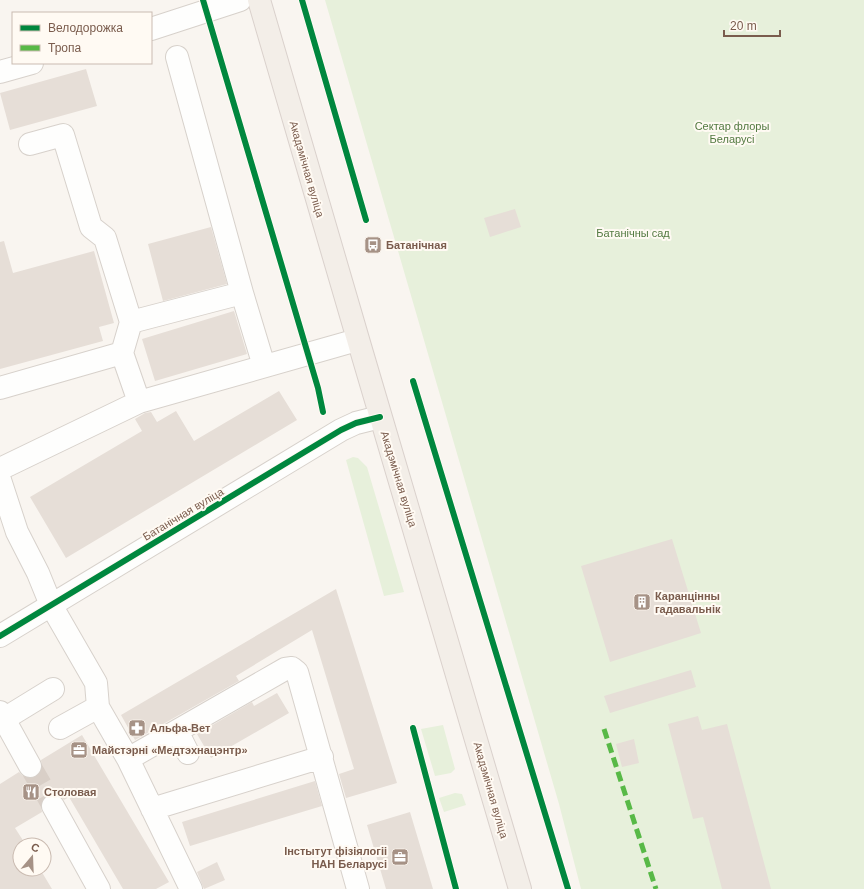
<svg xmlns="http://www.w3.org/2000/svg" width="864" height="889" font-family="Arial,sans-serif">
	<rect width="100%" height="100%" fill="#f9f5f0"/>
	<path fill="#e7f0db" d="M325,0h539v889h-283l-22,-85z
		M353,457l5,1 9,9 37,125 -20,4 -38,-136z
		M443,725l12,44 -4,4 -16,3 -14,-47z
		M455,793l7,1 4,11 -22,7 -5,-14z"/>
	<path fill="#e6ded7" d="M86,69l11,37 -87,24 -10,-37z
		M515,209l6,18 -31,10 -6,-19z
		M211,227l16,57 -64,17 -15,-57z
		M4,241l9,32 81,-22 20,72 -15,4 4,14 -103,28v-127z
		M234,311l13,43 -92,27 -13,-42z
		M279,391l18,29 -231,138 -36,-61 112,-66 -7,-12 10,-6 6,-1 6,10 19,-11 18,30z
		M672,539l29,94 -91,29 -29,-96z
		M336,589l61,194 -51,15 -7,-24 15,-5 -42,-139 -76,46 3,5 -104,59 -14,-25z
		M691,670l5,17 -86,26 -6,-17z
		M277,693l12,20 -78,45 -14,-24 55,-32 2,4z
		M698,716l4,14 25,-6 44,165h-49l-19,-72 -10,2 -25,-95z
		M82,735l87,147 -13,7h-33l-54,-92 -5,3 -5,-5 -6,-1 -6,1 -5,5 -1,6 1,6 -27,16 11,17h-6v24h20l12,20h-52v-105l19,-12 4,4 6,2 7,-1 5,-5 1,-5 -1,-7z
		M634,739l5,24 -17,4 -6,-23z
		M315,781l7,25 -132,40 -8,-24z
		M410,812l23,77h-47l-19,-64z
		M217,862l8,18 -21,9 -7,-17z"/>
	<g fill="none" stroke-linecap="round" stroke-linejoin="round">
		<path stroke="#d9cfc7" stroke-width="22" stroke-dasharray="22 11" stroke-linecap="butt" d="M30,766l23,40"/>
		<defs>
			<path id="minor" d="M151,29l89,-29
				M177,57l65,236
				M0,72l32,-9
				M131,322l111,-29 22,73
				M0,388l122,-35
				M139,402l218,-62
				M0,469l139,-67 -17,-49 9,-31 -26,-84 -14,-11 -28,-92 -33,9
				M0,480l17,52 21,41 13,32 45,78 2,24 -38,21
				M0,636l341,-206 15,-7 24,-6
				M98,707l30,52 63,130
				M0,712l4,7 49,-30
				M4,719l26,47
				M177,731l11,22
				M128,759l157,-90 7,-1 5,4 61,217
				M53,806l46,83
				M152,809l170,-52"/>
			<path id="major" d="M259,0c85,297 175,592 261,889"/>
		</defs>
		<use href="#minor" stroke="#d7d1cb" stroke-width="24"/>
		<use href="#major" stroke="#dad1cc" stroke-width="24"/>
		<use href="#minor" stroke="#fefefd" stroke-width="22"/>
		<use href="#major" stroke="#f3eee8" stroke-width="22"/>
		<path stroke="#58b947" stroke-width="5" stroke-dasharray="10 5" stroke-linecap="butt" d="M604,729l52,160"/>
		<defs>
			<path id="cycleway" d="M203,0l115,388 5,24
				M302,0l64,220
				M413,381l155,508
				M0,636l341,-206 15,-7 24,-6
				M413,728l43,161"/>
		</defs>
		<use href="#cycleway" stroke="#fffaf3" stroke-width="8"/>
		<use href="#cycleway" stroke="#00873e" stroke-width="6"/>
	</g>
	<defs>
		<symbol id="bus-square" viewBox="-11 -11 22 22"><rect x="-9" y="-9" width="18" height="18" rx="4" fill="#a69286" stroke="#fffaf3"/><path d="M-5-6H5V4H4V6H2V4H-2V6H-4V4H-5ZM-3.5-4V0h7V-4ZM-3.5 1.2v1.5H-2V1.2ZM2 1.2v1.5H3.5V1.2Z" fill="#fff"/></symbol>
		<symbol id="building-square" viewBox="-11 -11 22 22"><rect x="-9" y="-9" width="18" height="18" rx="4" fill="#a69286" stroke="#fffaf3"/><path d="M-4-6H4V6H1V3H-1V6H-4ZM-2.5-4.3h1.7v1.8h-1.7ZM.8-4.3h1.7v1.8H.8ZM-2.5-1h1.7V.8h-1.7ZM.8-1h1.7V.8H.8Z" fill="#fff"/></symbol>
		<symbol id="pharmacy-square" viewBox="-11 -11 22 22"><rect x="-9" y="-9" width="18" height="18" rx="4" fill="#a69286" stroke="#fffaf3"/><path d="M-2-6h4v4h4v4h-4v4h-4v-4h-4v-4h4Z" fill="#fff"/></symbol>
		<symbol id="office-square" viewBox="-11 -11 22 22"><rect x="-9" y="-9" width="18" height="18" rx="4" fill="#a69286" stroke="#fffaf3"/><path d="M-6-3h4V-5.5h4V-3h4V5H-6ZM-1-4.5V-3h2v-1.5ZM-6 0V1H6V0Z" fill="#fff"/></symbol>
		<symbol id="restaurant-square" viewBox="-11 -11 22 22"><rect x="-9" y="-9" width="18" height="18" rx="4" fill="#a69286" stroke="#fffaf3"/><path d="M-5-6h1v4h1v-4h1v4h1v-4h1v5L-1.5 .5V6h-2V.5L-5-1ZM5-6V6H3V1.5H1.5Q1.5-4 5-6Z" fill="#fff"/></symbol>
	</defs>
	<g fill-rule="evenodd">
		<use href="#bus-square" x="363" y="235" width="20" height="20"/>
		<use href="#building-square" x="632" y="592" width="20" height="20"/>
		<use href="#pharmacy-square" x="127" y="718" width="20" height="20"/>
		<use href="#office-square" x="69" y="740" width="20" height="20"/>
		<use href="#restaurant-square" x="21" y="782" width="20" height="20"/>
		<use href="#office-square" x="390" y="847" width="20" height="20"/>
	</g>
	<g text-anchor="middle" stroke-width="4" stroke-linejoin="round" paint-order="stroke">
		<g font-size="11" fill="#537a41" stroke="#fffaf3">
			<text x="732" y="130">Сектар флоры<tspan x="732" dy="13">Беларусі</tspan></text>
			<text x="633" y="237">Батанічны сад</text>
		</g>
		<g font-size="11" fill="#7a5c4d" stroke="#fffaf3">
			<text transform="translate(307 169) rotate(74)" y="4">Акадэмічная вуліца</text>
			<text transform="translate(399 479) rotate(73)" y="4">Акадэмічная вуліца</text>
			<text transform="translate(183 514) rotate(-31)" y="4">Батанічная вуліца</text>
			<text transform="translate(491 790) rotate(74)" y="4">Акадэмічная вуліца</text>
		</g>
		<g font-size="11" font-weight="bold" fill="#7a5c4d" stroke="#fffaf3" text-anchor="start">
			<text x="386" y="249">Батанічная</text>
			<text x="655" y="600">Каранцінны<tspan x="655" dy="13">гадавальнік</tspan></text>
			<text x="150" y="732">Альфа-Вет</text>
			<text x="92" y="754">Майстэрні «Медтэхнацэнтр»</text>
			<text x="44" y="796">Столовая</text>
			<text x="387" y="855" text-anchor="end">Інстытут фізіялогіі<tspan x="387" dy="13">НАН Беларусі</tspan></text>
		</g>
	</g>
	<rect x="12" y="12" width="140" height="52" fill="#fffaf3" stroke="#cabbb1"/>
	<rect x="20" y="25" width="20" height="6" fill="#00873e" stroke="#cabbb1"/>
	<text x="48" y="32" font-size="12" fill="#7a5c4d">Велодорожка</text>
	<rect x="20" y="45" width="20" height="6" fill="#58b947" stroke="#cabbb1"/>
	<text x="48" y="52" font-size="12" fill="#7a5c4d">Тропа</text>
	<g transform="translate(32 857) rotate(19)"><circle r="19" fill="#fffaf3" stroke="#cabbb1"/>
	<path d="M0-3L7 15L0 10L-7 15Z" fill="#a69286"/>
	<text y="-6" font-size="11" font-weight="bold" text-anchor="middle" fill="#7a5c4d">С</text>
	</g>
	<path d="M724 30v6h56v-6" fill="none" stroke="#7a5c4d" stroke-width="2"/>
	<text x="730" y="30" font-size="12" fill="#7a5c4d" stroke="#fffaf3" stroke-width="3" paint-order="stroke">20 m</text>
</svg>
